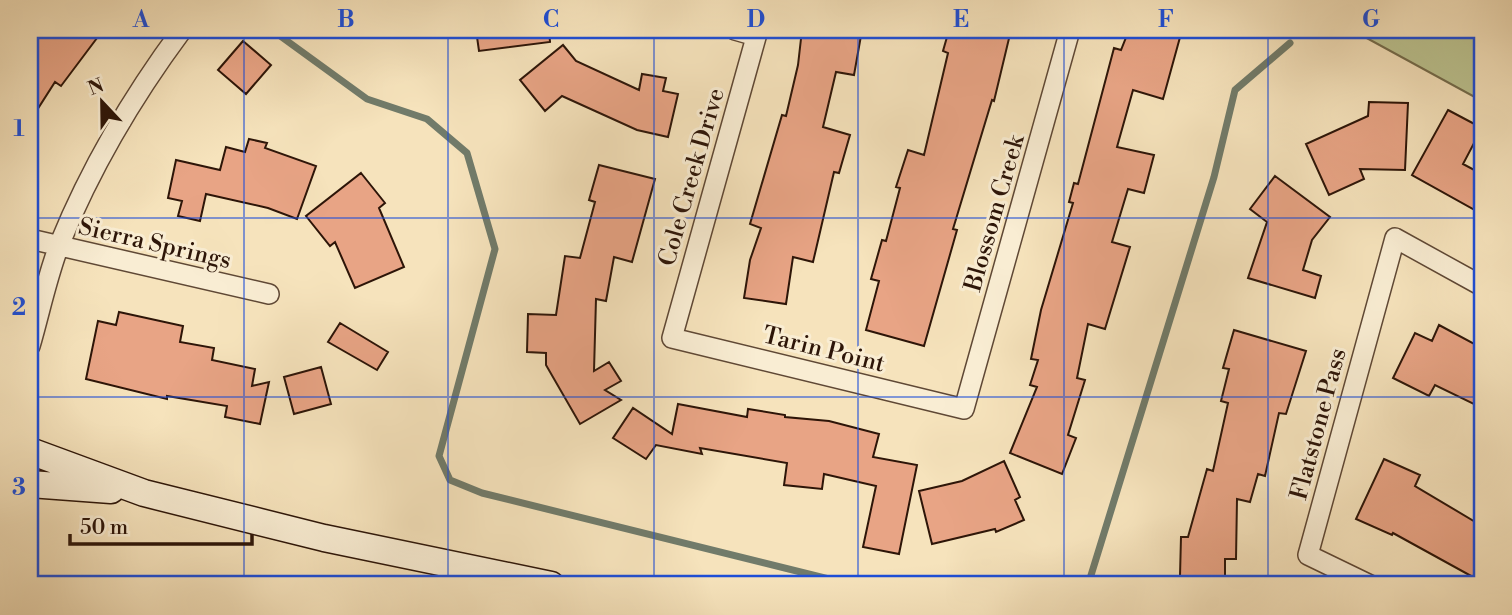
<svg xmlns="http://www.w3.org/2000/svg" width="1512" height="615" font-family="'Libre Bodoni',serif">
	<rect width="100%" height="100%" fill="#f6e3bc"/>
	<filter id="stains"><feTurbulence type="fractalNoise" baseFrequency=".00286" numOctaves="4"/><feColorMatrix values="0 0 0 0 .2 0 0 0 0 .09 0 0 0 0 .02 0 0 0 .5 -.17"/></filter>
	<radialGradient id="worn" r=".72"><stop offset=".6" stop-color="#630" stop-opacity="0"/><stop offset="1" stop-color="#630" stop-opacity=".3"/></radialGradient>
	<path fill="#bcc491" stroke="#746c4c" stroke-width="2" d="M1352,30h130v71z"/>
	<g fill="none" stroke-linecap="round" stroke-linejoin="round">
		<path stroke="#717b6a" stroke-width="7" d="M272,30l95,69 60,20 40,34 28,96 -56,207 11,24 32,13 371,92
			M1088,585l126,-408 21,-87 55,-47"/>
	</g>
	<path fill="#e8a485" stroke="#2d1508" stroke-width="2" d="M30,30h73l-42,56 -6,-4 -25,39z
		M476,30h73l1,12 -71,9z
		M802,30h60l-8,45 -18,-3 -13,55 27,8 -11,38 -5,-1 -21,90 -20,-5 -7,47 -42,-6 6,-38 11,-32 -11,-4 32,-109 4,1 12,-51z
		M949,30h62l-17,71 -2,-1 -39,129 4,1 -33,116 -58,-16 13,-49 -8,-2 11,-39 4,1 14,-53 -4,-1 12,-37 16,5 24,-102 -5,-2z
		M1129,30h53l-19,69 -30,-9 -16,57 37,8 -10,38 -16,-4 -16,53 18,5 -25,82 -17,-5 -11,54 8,2 -17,55 8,3 -14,36 -52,-21 27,-66 -7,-2 8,-25 -7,-1 10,-49 32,-107 -4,-1 5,-19 4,1 36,-136 7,2z
		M243,41l28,24 -25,29 -28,-24z
		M563,45l13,16 63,29 3,-16 24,4 -3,13 15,3 -10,43 -31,-7 -75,-34 -17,15 -25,-31z
		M1369,102l39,1 -3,67 -45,-1 4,10 -35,16 -23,-51 62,-28z
		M1448,110l34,18 -19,36 19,10v40l-70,-39z
		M249,139l18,4 -2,5 51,18 -19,53 -29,-11 -62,-14 -6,27 -22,-5 4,-15 -14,-3 8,-38 44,10 6,-23 19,5z
		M599,165l56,14 -23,83 -18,-5 -8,44 -10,-2 -2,72 15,-9 12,19 -16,9 16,10 -41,24 -34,-59v-12l-19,-1 1,-38 28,1 9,-59 15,2 15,-56 -6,-2z
		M361,173l24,30 -6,5 25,59 -49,21 -20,-46 -5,4 -24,-30z
		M1275,176l55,41 -18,23 -9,30 18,6 -6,22 -67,-20 19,-56 -17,-13z
		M119,312l64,14 -3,16 34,6 -2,12 43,9 -3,17 17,-4 -9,42 -35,-7 2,-11 -60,-10v3l-81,-20 12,-58 18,4z
		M340,323l48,29 -11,18 -49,-28z
		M1439,325l43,23v60l-47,-23 -6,11 -36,-18 22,-45 17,8z
		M1234,330l72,21 -20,63 -7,-1 -14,63 -7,-2 -8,28 -13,-3 -1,60h-11v17h-45l1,-39h7l19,-68 6,2 15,-68 -7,-2 8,-32 -6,-1z
		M321,367l10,37 -37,10 -10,-37z
		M678,404l69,13 1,-8 37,6v2l44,4 50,13 -6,23 44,8 -18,89 -36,-7 13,-61 -52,-12 -2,15 -38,-4 3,-22 -87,-15 2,6 -46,-9 -10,14 -33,-21 20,-30 39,26z
		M1384,459l36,16 -5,11 67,40v56l-89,-49 -1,2 -36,-16z
		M1004,461l16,36 -5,3 9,20 -28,12 -1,-3 -63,15 -13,-53 43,-10z"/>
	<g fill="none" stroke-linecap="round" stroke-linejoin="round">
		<defs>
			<path id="street" d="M735,30l21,6
				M758,30l-86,308 292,71 106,-379
				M30,239l239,55
				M30,346c10,-34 17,-70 30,-103 31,-76 73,-147 122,-213
				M1370,585l-62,-30 87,-317 87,48"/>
			<path id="secondary" d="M30,451l114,42 180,45 227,47
				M30,484l81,6"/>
		</defs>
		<use href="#street" stroke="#5f4835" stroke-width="22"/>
		<use href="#secondary" stroke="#2d1508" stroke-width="29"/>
		<use href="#street" stroke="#f9edd3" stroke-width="19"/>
		<use href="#secondary" stroke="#f9edd3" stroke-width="26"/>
	</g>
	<path fill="none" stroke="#1d4ed8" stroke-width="2" stroke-opacity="0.55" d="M244,30v555M448,30v555M654,30v555M858,30v555M1064,30v555M1268,30v555M30,218h1452M30,397h1452"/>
	<g text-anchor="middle" stroke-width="6" stroke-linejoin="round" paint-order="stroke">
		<g font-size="24" fill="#2d1508" stroke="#f9edd3">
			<text transform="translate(691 177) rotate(-74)" y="8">Cole Creek Drive</text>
			<text transform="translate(994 213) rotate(-74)" y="8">Blossom Creek</text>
			<text transform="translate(155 243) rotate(13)" y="8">Sierra Springs</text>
			<text transform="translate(824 349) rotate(14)" y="8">Tarin Point</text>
			<text transform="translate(1318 424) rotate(-75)" y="8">Flatstone Pass</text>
		</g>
	</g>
	<rect width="1512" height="615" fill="none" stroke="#f6e3bc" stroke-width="77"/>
	<g transform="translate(102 102) rotate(338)" stroke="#f9edd3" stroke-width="5" paint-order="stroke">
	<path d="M0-5L12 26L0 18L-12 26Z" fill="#2d1508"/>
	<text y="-10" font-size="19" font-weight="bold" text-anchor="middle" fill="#2d1508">N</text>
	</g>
	<path d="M70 534v10h182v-10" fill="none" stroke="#2d1508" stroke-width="3.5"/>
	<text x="80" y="534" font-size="21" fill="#2d1508" stroke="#f9edd3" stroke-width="5" paint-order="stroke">50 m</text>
	<rect x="38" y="38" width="1436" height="538" fill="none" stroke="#1d4ed8" stroke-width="2.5"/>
	<g font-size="23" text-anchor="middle" font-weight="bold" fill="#1d4ed8">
		<text x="141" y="27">A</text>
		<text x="346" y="27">B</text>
		<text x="551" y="27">C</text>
		<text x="756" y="27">D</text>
		<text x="961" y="27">E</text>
		<text x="1166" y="27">F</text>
		<text x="1371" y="27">G</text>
		<text x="19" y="136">1</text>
		<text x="19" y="315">2</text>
		<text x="19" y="495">3</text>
	</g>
	<rect width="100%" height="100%" filter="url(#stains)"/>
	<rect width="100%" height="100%" fill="url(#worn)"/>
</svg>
